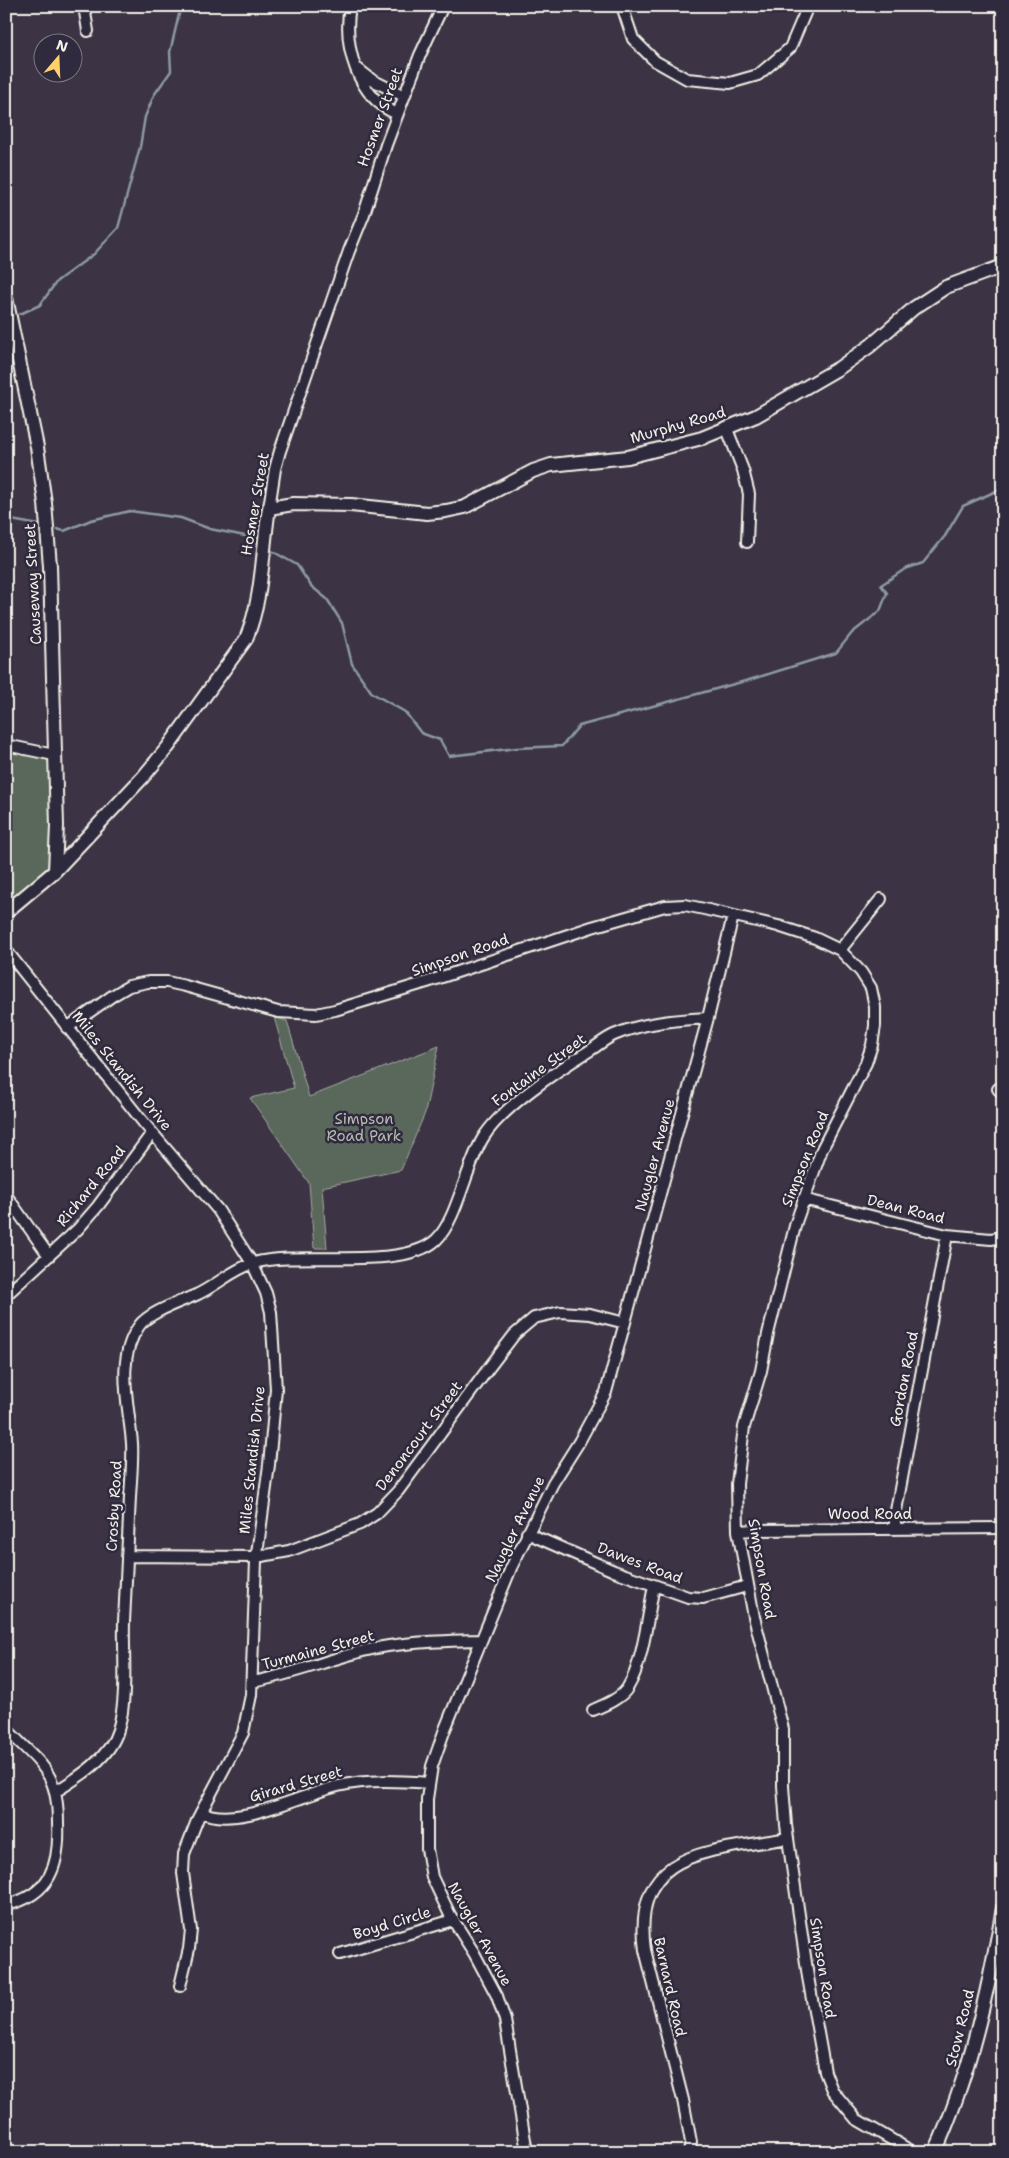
<svg xmlns="http://www.w3.org/2000/svg" width="1009" height="2158" font-family="'Shantell Sans',sans-serif">
	<rect width="100%" height="100%" fill="#3c3344"/>
	<filter id="ink" filterUnits="userSpaceOnUse"><feTurbulence type="fractalNoise" baseFrequency=".02" numOctaves="2"/><feDisplacementMap in="SourceGraphic" scale="10" xChannelSelector="R" yChannelSelector="G"/><feConvolveMatrix kernelMatrix="1 2 1 2 8 2 1 2 1" color-interpolation-filters="sRGB"/></filter>
	<g filter="url(#ink)">
		<path fill="#5a675c" stroke="#a7aca2" d="M6,745l48,10 1,116 -49,41z
			M274,1017l13,4 22,76 130,-51 -14,67 -24,57 -79,17 5,61h-13l-5,-65 -59,-85 44,-10z"/>
		<g fill="none" stroke-linecap="round" stroke-linejoin="round">
			<path stroke="#8d9aa2" stroke-width="2.5" d="M20,314l20,-9 17,-24 37,-27 24,-26 22,-81 5,-30 9,-22 17,-24 -1,-19 11,-46
				M6,519l33,6
				M57,529l7,2 27,-11 39,-9 51,7 29,11 35,7 11,6
				M272,551l25,14 14,21 16,13 15,24 10,41 20,29 33,19 16,21 19,7 9,16 68,-8 45,-2 17,-20 170,-46 87,-27 16,-20 28,-22 7,-18 -6,-8 24,-16 18,-6 22,-27 18,-30 40,-18"/>
			<defs>
				<path id="minor" d="M84,6l4,25
					M350,6c-7,40 7,91 47,108
					M622,6l11,33 22,22 32,18 43,4 28,-8 32,-27 18,-42
					M358,69l14,11 32,16
					M727,429l16,41 6,24 -2,48
					M269,508l6,-39 5,-18 69,-200 15,-37 22,-69 34,-90 23,-49
					M6,745l48,10
					M6,950l137,172 75,88 34,53 14,30 5,19 5,77 -7,76 -13,96 -5,134 -8,38 -45,85 -14,36 -1,19 8,57 -2,19 -9,37
					M840,950l41,-51
					M67,1028l45,-32 17,-10 19,-4h19l18,4 93,26 38,2 19,-4 92,-28 165,-55 73,-21 20,-1 19,4 74,17 37,12 25,12 21,22 10,16 4,19v19l-3,19 -6,18 -44,86 -26,73 -28,112 -7,37 -17,56 -7,57 1,47 16,86 29,112v57l3,39 22,152 17,95 7,18 24,29 57,33
					M998,1089l5,4
					M6,1195l43,61
					M803,1199l144,36 44,4 12,-2
					M6,1295l72,-66 20,-23 54,-73
					M895,1529v-13l52,-281
					M738,1531l16,-1 249,-2
					M527,1533l87,38 74,26 15,1 44,-12
					M127,1556l129,1 33,-6 71,-27 17,-11 21,-22 90,-122 26,-34 20,-17 26,-6 30,2 35,9
					M252,1682c38,-7 73,-21 111,-31 36,-9 80,-10 118,-11
					M593,1710c12,-5 29,-12 35,-23 15,-24 20,-73 26,-101
					M6,1728c14,17 34,30 44,50 7,14 8,29 8,45 2,41 -7,72 -52,82
					M55,1792c24,-15 55,-34 63,-62 10,-33 5,-74 6,-108 2,-42 4,-83 6,-125 1,-18 3,-37 2,-54 -3,-38 -17,-84 7,-117 10,-14 41,-24 57,-31 20,-9 37,-26 58,-32 46,-13 148,8 182,-23 21,-20 30,-74 47,-102 18,-30 75,-68 106,-87 8,-5 16,-12 25,-16 30,-13 63,-15 94,-17
					M201,1812c37,17 99,-17 137,-26 30,-7 61,-5 91,-3
					M340,1954l113,-34
					M527,2152l-22,-132 -8,-24 -23,-43 -24,-38 -18,-38 -5,-28v-50l5,-33 13,-37 66,-161 42,-85 26,-41 27,-50 102,-374 25,-102
					M689,2152l2,-10 -8,-42 -38,-150c-14,-103 68,-98 143,-112"/>
				<path id="tertiary" d="M6,298l31,149 8,56 5,63 7,260 -2,45
					M6,912l49,-41 88,-94 25,-30 78,-108c17,-41 16,-87 23,-131l24,-4 58,1 76,8 19,-2 19,-4 68,-36 18,-6 77,-8 74,-19 54,-22 83,-48 31,-22 44,-38 32,-21 57,-21
					M935,2152c35,-77 53,-161 68,-244"/>
			</defs>
			<use href="#minor" stroke="#f4f1e8" stroke-width="14"/>
			<use href="#tertiary" stroke="#f4f1e8" stroke-width="16"/>
			<use href="#minor" stroke="#2f2a3d" stroke-width="10"/>
			<use href="#tertiary" stroke="#2f2a3d" stroke-width="12"/>
		</g>
	</g>
	<g text-anchor="middle" stroke-width="5" stroke-linejoin="round" paint-order="stroke">
		<g font-size="15" fill="#f4f1e8" stroke="#2f2a3d">
			<text transform="translate(380 117) rotate(-70)" y="5">Hosmer Street</text>
			<text transform="translate(678 425) rotate(-16)" y="5">Murphy Road</text>
			<text transform="translate(255 504) rotate(-80)" y="5">Hosmer Street</text>
			<text transform="translate(33 584) rotate(-93)" y="5">Causeway Street</text>
			<text transform="translate(460 955) rotate(-19)" y="5">Simpson Road</text>
			<text transform="translate(539 1070) rotate(-36)" y="5">Fontaine Street</text>
			<text transform="translate(122 1071) rotate(51)" y="5">Miles Standish Drive</text>
			<text transform="translate(655 1155) rotate(-75)" y="5">Naugler Avenue</text>
			<text transform="translate(805 1159) rotate(-68)" y="5">Simpson Road</text>
			<text transform="translate(91 1186) rotate(-51)" y="5">Richard Road</text>
			<text transform="translate(906 1209) rotate(14)" y="5">Dean Road</text>
			<text transform="translate(904 1379) rotate(-79)" y="5">Gordon Road</text>
			<text transform="translate(419 1436) rotate(-53)" y="5">Denoncourt Street</text>
			<text transform="translate(252 1460) rotate(-84)" y="5">Miles Standish Drive</text>
			<text transform="translate(114 1506) rotate(-87)" y="5">Crosby Road</text>
			<text x="870" y="1519">Wood Road</text>
			<text transform="translate(515 1529) rotate(-64)" y="5">Naugler Avenue</text>
			<text transform="translate(640 1563) rotate(21)" y="5">Dawes Road</text>
			<text transform="translate(762 1569) rotate(80)" y="5">Simpson Road</text>
			<text transform="translate(318 1650) rotate(-15)" y="5">Turmaine Street</text>
			<text transform="translate(296 1784) rotate(-16)" y="5">Girard Street</text>
			<text transform="translate(392 1923) rotate(-17)" y="5">Boyd Circle</text>
			<text transform="translate(480 1934) rotate(61)" y="5">Naugler Avenue</text>
			<text transform="translate(823 1968) rotate(81)" y="5">Simpson Road</text>
			<text transform="translate(670 1987) rotate(77)" y="5">Barnard Road</text>
			<text transform="translate(960 2028) rotate(-76)" y="5">Stow Road</text>
		</g>
		<g font-size="15" fill="#b6bab0" stroke="#2f2a3d">
			<text x="364" y="1124">Simpson<tspan x="364" dy="17">Road Park</tspan></text>
		</g>
	</g>
	<rect width="1009" height="2158" fill="none" stroke="#2f2a3d" stroke-width="25"/>
	<rect x="12" y="12" width="984" height="2133" fill="none" stroke="#f4f1e8" stroke-width="2" filter="url(#ink)"/>
	<g transform="translate(58 58) rotate(19)"><circle r="24" fill="#2f2a3d" stroke="#7e7a81"/>
	<path d="M0-4L9 19L0 12L-9 19Z" fill="#ffd166"/>
	<text y="-8" font-size="14" font-weight="bold" text-anchor="middle" fill="#f4f1e8">N</text>
	</g>
</svg>
